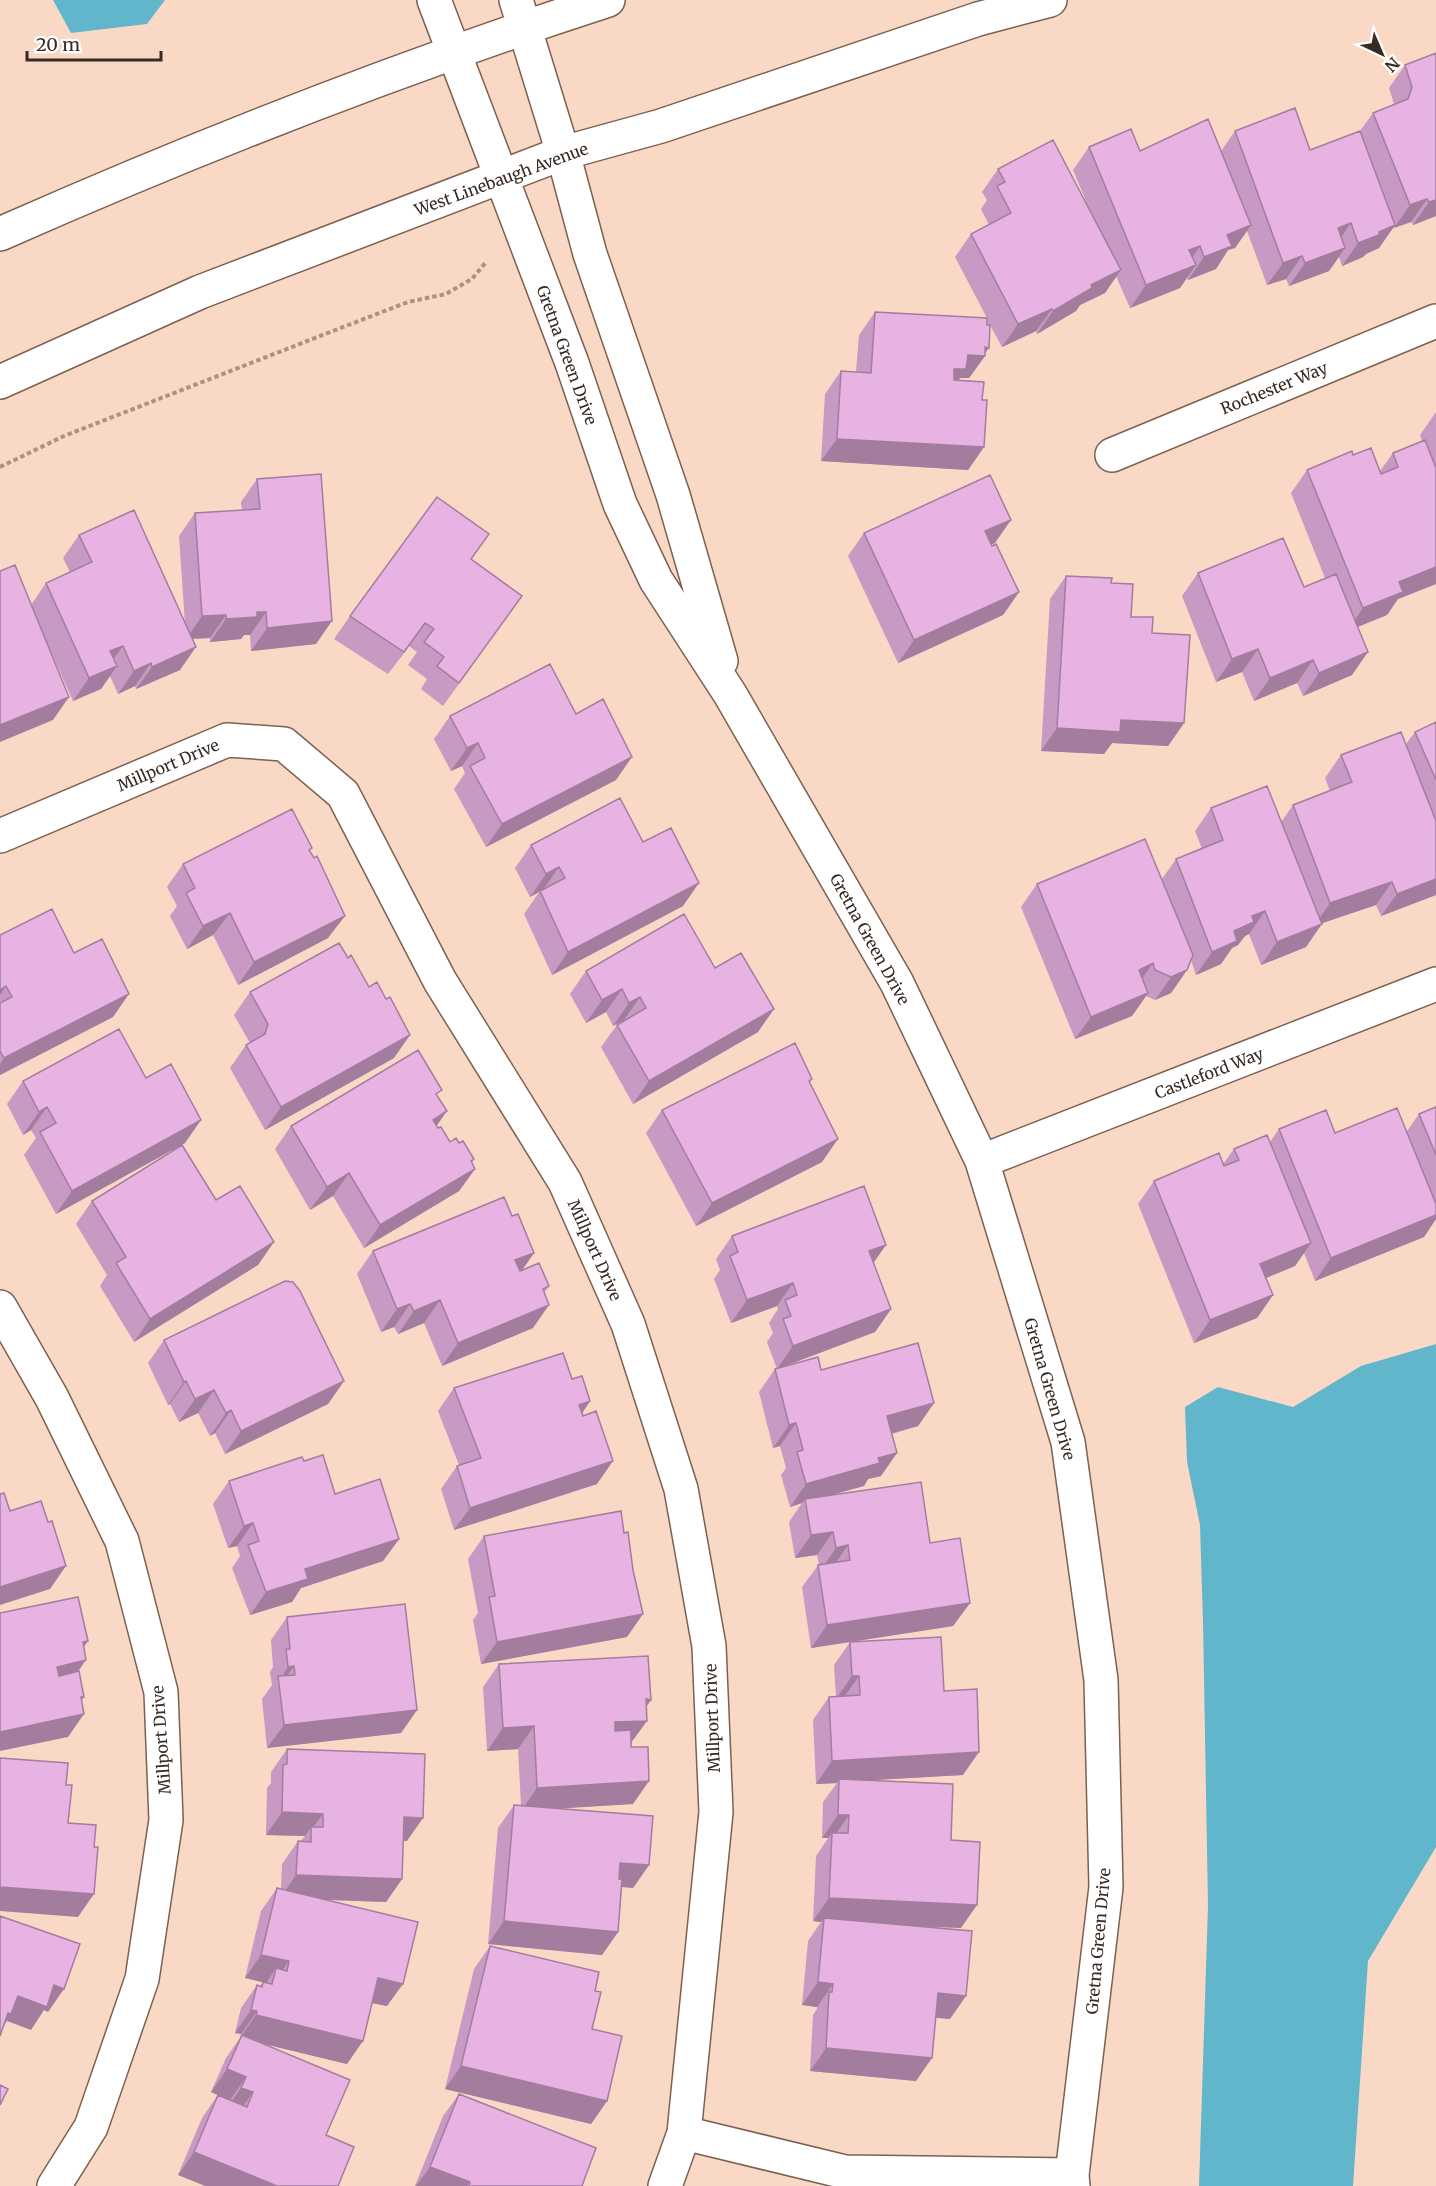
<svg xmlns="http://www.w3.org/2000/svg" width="1436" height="2186" font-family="Merriweather,serif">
	<rect width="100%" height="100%" fill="#f9d9c6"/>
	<path fill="#61b6cb" d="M53,0h112l-18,24 -76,9z
		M1436,1344v503l-68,114 -15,225h-154l9,-280 -5,-284 -3,-97 -13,-63 -2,-55 33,-20 75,20 68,-41z"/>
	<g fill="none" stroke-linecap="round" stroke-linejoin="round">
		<defs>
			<path id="minor" d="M434,0l138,363 48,141 36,76 74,114 167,289 85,178 86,281 33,238 5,207 -34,288 1,11
				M516,0l47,153 27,101 83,241 48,166
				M1112,455l324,-134
				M0,836l227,-96 57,4 59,50 97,187 125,201 63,142 53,165 28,157 7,166 -32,321 -19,53
				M982,1161l454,-177
				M0,1307l52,91 70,143 39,151 5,128 -24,159 -51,148 -37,59
				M684,2133l161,39 227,3"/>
			<path id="secondary" d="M0,234c199,-88 401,-167 608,-234
				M0,382l200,-90 363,-139 98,-27 317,-107 72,-19"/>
		</defs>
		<use href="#minor" stroke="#7c6050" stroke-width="36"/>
		<use href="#secondary" stroke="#7c6050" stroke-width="36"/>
		<path stroke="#aa9284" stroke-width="4" stroke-dasharray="4.5 3" stroke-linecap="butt" d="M0,467l64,-31 274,-107 70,-27 38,-8 26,-15 15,-18"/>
		<use href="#minor" stroke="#fff" stroke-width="33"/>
		<use href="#secondary" stroke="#fff" stroke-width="33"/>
	</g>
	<path fill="#c899c2" d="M1436,53v163l-23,9 -2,-3 -18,6 -14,20 -13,6 -3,3 -21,9 -3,-9 -10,14 -40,15 -3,-7 -19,6 -20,-54 -12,17 -7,2 -12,19 -28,11 -1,-3 -7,11 -50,20 -14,-32 -11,17 -25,12 -4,6 -39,23 -1,-3 -34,16 -12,-22 -5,31 -16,22h-9l-1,2 23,20 2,47 -16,23 -147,-9 4,-67 16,-23 15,1 3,-37 16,-23 112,6 -32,-61 16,-23 18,-9 -8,-16 6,-9 -5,-8 16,-23 90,37 -15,-36 16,-23 51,4h81l14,-20 75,19 50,-19 13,-18 21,-9 -5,-16 16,-23z
		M1436,412v172l-38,15 -11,16 -29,12 -6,48 -49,21 -6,-13 -43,18 -12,-29 -26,10 -34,-86 16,-23 106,14 21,-9 -34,-85 16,-23 46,-15 27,16 13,-18 29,-12 -2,-6z
		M257,479l59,165 -65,7 -1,-16h-6l-3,4 -31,3v-4l-18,1 -12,31 -44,19 -1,-3 -17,8 -8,-18 -9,13 -28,12 -30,-67 10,86 -22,-115 15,-22 24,-11 -7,-14 16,-23 106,89 -6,-88 16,-23 47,-3 -1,-8z
		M864,533l131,10 -4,1 28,48 -16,23 -105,48 -50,-107z
		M471,559l51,37 -79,110 -22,-17 6,-10 -19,-14 9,-13 -8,-6 -21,28 -54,-35 16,-23z
		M1066,576l45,7 20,34 21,16 32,90 -16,23 -56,-3 -8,11 -63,-3 9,-152z
		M576,714l40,66 -130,67 -32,-58 11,-16 -3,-7 -11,5 -17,-32 16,-23z
		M1436,722v173l-55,21 -5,-11 -55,18 -15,24 -45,18 -12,-31 -4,2 -7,9 -6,3 -11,16 -25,11 -5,-15 -4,10 -16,23 -16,7 -9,-4 -14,20 -57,23 -54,-132 16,-23 125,-5 14,-20 26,-10 -7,-18 16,-23 70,14 12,-17 37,-14 -5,-13 16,-23 65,-11 9,-12z
		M643,842l40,64 -131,69 -28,-61 16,-23 -10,6 -15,-29 16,-23z
		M310,851l18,87 -90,47 -25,-50 -26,14 -17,-33 7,-10 -10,-19 16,-23z
		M0,935l74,18 39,64 -113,58z
		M715,968l43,64 -125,72 -32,-57 16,-22 7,-5 -11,6 -7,-14 -20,11 -16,-29 16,-23z
		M250,992l144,66 -129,72 -35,-62 16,-23 4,-2 -16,-28z
		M146,1078l39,65 -129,71 -32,-59 12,-17 -5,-8 -8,5 -16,-31 16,-23z
		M812,1079l-2,4 12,79 -126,64 -50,-93 16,-23z
		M438,1096l-1,30 13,16 9,1 15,16 -2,4 3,6 -16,22 -95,57 -31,-52 -23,14 -35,-61 16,-23z
		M1436,1106v113l-12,18 -109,44 -11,-28 -9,13 -29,12 7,17 -16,23 -63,25 -56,-139 16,-23 69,-17 11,-15 36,-7 9,-13 56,4 72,-2 12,-17z
		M216,1200l42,65 -124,77 -34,-56 7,-11 -31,-51 16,-23z
		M512,1216l22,37 -13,18 28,15 -5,7 -11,35 -91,38 -18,-43 -26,11 -4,-7 -13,5 -24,-58 16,-23z
		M732,1236l141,26 18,47 -16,23 -98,37 -10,-27 6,-9 -4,-10 9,-14 -1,-3 -46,17 -17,-44 6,-9 -4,-11z
		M164,1340l180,41 -16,23 -103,50 -10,-21 -5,3 -12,-23 -19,9 -9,-18 -2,1 -20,-42z
		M775,1369l46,1 113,33 -16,23 -26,8 -11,42 -13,3 -4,7 -34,9 100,48 40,60 -17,23 -142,22 -9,-61 17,-23 -2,-9 -22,3 -6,-36 13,-19 -12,4 -9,-32 5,-7 -6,-22 -7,2 -14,-56z
		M572,1379l18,22 -8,13 15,70 -143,46 -13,-41 16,-23 2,-1 -21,-54 16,-23z
		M304,1461l31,33 64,45 -16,22 -82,27 -9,14 -42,13 -18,-47 8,-12 -3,-10 -9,2 -15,-44 16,-23z
		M484,1536l143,101 -146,27 -8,-44 5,-7 -10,-54z
		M287,1617l130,93 -16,23 -134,15 -5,-49 10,-14 -2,-13 3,-5 -2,-27z
		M850,1642l94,49 19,84 -91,5 79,60 10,88 -42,-2 31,93 -14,-1 -20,63 -106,-10 3,-56 4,-6v-2l-15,-2 6,-64 13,-19 -8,-1 3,-65 12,-18h-6l1,-36 14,-19 -21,1 -3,-64 16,-23h7l-2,-32z
		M499,1664l152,36 -5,6 -15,37 2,61 -74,4 90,57 -16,23 -11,-1 -4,45 -16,23 -114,-11 10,-116 16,-23h7l-3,-56 -31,2 -4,-64z
		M287,1749l120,92h-4l-1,38 -16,23 -60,-2 61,106 -15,-3 -25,61 -83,-20 86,36 -172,95 24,-57 16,-23 8,4 -15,-7 15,-34 14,-20 1,-4 -6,-1 6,-25 16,-23 3,1 3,-4 -18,-4 16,-67 16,-23 4,1 1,-25 16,-23h3l4,-5 -39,-1 1,-47 4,-5v-11z
		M490,1946l105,45 -3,38 15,72 -16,23 -146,-35 29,-120z
		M459,2094l123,92h-167l28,-70z"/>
	<path fill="#a27d9e" d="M1427,199l-16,23 -17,6 16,-23z
		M1436,200v16l-23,9 16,-23z
		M1351,223l-16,23 3,-18z
		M1251,225l-16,23 -7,2 -12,19 -28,11 16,-23 23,-22z
		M1395,225l-16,23 -13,6 -3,3 -21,9 16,-23 21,-11z
		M1200,246l-16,23 5,-19z
		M1345,248l-16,23 -40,15 16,-23z
		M1302,256l-16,23 -19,6 16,-22z
		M1196,265l-16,23 -50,20 16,-23z
		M1121,270l-16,23 -25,12 -4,6 -39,23 16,-23 38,-26z
		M1052,309l-16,22 -34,16 16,-23z
		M985,347l4,1 -6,8h2l-16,22h-9l-10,14 4,-23 14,-14z
		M837,439l147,8 -16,23 -147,-9z
		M1011,520l-16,23 -26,11 16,-23z
		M1436,567v17l-38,15 -11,16 -40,16 16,-23 36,-26z
		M1019,592l-16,23 -105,48 16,-23z
		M257,612h9l-16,23h-6l-3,4 -31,3 16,-23z
		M226,615l-16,23 -24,1 16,-23z
		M332,621l-16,23 -65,7 16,-23z
		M425,623l-16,23 -21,28 16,-22z
		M123,646l-17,23 4,-18z
		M196,647l-16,23 -44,19 16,-22z
		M1258,649l-16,23 -26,10 16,-23z
		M1368,652l-16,23 -49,21 16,-23z
		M1313,660l-16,23 -43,18 16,-23z
		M151,663l-16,23 -17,8 16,-23z
		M117,666l-16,23 -28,12 16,-23z
		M69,697l-16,23 -53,22v-17z
		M1121,720l63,3 -16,23 -56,-3 -8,11 -63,-3 16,-23z
		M478,743l-16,23 -11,5 16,-23z
		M632,757l-16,23 -130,67 16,-23z
		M559,867l-16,23 -13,7 16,-23z
		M1436,879v16l-55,21 16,-22z
		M1392,882l-16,23 -62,21 16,-23z
		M699,883l-16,23 -131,69 16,-23z
		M1265,911l-16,23 -4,2 -7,9 -6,3 -11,16 -25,11 16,-23 22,-21 18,-15z
		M230,913l-17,22 -26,14 16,-23z
		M345,916l-17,22 -90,47 16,-23z
		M1322,924l-16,23 -45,18 16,-23z
		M1153,963l-16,23 2,-16z
		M1187,970l-16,23 -16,7 16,-23z
		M6,986l-6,9v-5z
		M622,989l-16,23 -20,11 16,-23z
		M1148,993l-16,23 -57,23 16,-22z
		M129,994l-16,23 -113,58v-11l4,-6z
		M640,997l-16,23 -11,6 16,-23z
		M774,1009l-16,23 -125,72 16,-23z
		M410,1035l-16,23 -129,72 16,-23z
		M47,1107l-16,23 -8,5 16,-23z
		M447,1111l-16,23 2,-14z
		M201,1120l-16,23 -129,71 16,-23z
		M838,1139l-16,23 -126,64 16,-23z
		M474,1159l-12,17 13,-7 -16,22 -95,57 16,-23z
		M349,1173l-16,23 -23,14 17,-23z
		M1436,1215v4l-12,18 -109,44 16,-23z
		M274,1242l-16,23 -124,77 16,-23z
		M1311,1243l-16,23 -51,21 16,-23z
		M886,1245l-16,23 -1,-17z
		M534,1253l-16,23 -3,-16z
		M793,1283l-16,23 -46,17 16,-23z
		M1273,1295l-16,23 -63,25 16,-23z
		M440,1300l-16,23 -26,11 16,-23z
		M410,1304l-16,23 -13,5 16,-23z
		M549,1305l-16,23 -91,38 16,-23z
		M891,1309l-16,23 -98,37 16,-23z
		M186,1381l-16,23 -2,1 16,-23z
		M344,1381l-16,23 -103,50 16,-23z
		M214,1390l-16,23 -19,9 16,-23z
		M590,1401l-16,23 5,-19z
		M934,1403l-16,23 -47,13 16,-23z
		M231,1410l-16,23 -5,3 16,-23z
		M796,1423l-16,23 -7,2 16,-23z
		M897,1453l-16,23 -13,3 -4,7 -58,16 -1,-3 -3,4 -12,4 16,-23 72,-26z
		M613,1461l-16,23 -143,46 16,-22z
		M253,1523l-16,23 -9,2 16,-22z
		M833,1532l-16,23 -22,3 16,-23z
		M399,1539l-16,22 -82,27 -9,14 -42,13 16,-23 39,-23z
		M848,1545l-16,23 -12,3 16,-23z
		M66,1566l-16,23 -50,16v-18z
		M970,1603l-17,23 -142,22 16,-23z
		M643,1614l-16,23 -146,27 16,-22z
		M88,1641l-16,22 14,-3 -16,23 -29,6 16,-22 26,-25z
		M294,1666l-15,21v-6l9,-14z
		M852,1676h7l-16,23h-7z
		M81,1697h3l-14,20 14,-3 -16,23 -68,14v-19z
		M646,1699l5,1 -15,21h11l-16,22 -32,2 16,-23z
		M417,1710l-16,23 -134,15 17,-23z
		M534,1726l-16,23 -31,2 16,-23z
		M979,1752l-16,23 -124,7v-3l-2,4 -21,1 16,-23z
		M649,1781l-16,23 -112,7 16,-23z
		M282,1812l41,2 -12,16v-3l-6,9 -39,-1z
		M838,1815h11l-16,23 -1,-5 -4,5h-6z
		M404,1817l19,1 -16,23 -19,-1z
		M620,1863l29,2 -16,23 -29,-3z
		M296,1875l106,4 -16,23 -106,-4z
		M0,1887l94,7 -16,23 -78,-6z
		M829,1898l148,7 -16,23 -138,-6 1,-4 -3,4 -8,-1z
		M504,1921l114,11 -16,23 -114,-11z
		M261,1955l28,6 -16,23 3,-16 -10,15 -21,-5z
		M378,1978l25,6 -16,22 -25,-5z
		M818,1982l15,2 -16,23 -15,-2z
		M54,1985l10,4 -16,23 -4,-2 -13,20 -24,-9 -7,9v-6l18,-28z
		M938,1993l28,3 -16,23 -28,-3z
		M251,2010l6,1 -16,23 -6,-1z
		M256,2015l107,26 -16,23 -107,-26z
		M826,2048l106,10 -16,23 -106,-10z
		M461,2066l146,35 -16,23 -146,-35z
		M227,2069l19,8 -16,23 -19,-8z
		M241,2088l12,4 -16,23 -12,-5z
		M194,2152l83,34h-72l-27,-11z
		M430,2167l40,15 -3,4h-51z"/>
	<path fill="#e8b2e2" stroke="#a27d9e" stroke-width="1.5" d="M1436,53v147l-7,2 -2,-3 -17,6 -37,-92 35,-14 4,-12 -7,-22z
		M1295,108l15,42 50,-19 35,94 -16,7v3l-21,8 -7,-20 -13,5 7,20 -40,15 -3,-7 -19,7 -48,-132z
		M1208,119l43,106 -24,10 5,11 -28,11 -4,-11 -11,4 7,15 -50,20 -57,-138 42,-18 9,22z
		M1053,140l68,130 -30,15 1,3 -39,23 -1,-2 -34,15 -47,-90 40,-21 -14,-27 8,-4 -7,-13z
		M875,312l112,6v7h3l-1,23 -4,-1v9l-17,-1 -2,14h-12v11l30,2 -2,18h5l-3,47 -147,-8 4,-68 30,2z
		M1425,440l11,28v99l-37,15 4,10 -40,16 -56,-138 45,-19 1,4 18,-7 10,26 17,-7 -5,-14z
		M321,474l11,147 -65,7 -1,-16h-9v5l-31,2v-4l-24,1 -7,-103 65,-4 -3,-30z
		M990,475l21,45 -26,11 7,15 4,-2 23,48 -105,48 -50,-107z
		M437,497l52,37 -18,25 51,37 -63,87 -22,-17 7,-9 -20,-15 10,-13 -9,-6 -21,29 -54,-36z
		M134,510l62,137 -44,20 -1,-4 -17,8 -11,-25 -13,5 7,15 -28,12 -43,-95 46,-21 -13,-27z
		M1283,538l21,49 32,-13 32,78 -49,21 -6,-13 -43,18 -12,-29 -26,10 -34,-86z
		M15,565l54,132 -69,28v-154z
		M1066,576l46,2 -1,5 22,1 -2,33h22l-1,16 38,2 -6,88 -63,-3 -1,12 -63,-4z
		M550,664l26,50 27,-15 29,58 -130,67 -32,-58 15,-8 -7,-15 -11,5 -17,-32z
		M1436,722v58l-21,-48z
		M1401,732l35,89v58l-39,15 -5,-12 -62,21 -37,-98 59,-23 -11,-27z
		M1267,786l55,138 -45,18 -12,-31 -13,5 2,6 -20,9 3,10 -25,11 -36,-93 47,-19 -12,-32z
		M620,798l23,44 28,-14 28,55 -131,69 -28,-61 25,-13 -6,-11 -13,7 -15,-29z
		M292,809l20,39 -3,2 5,8 3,-2 28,60 -91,46 -24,-49 -27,13 -17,-33 9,-5 -12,-24z
		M1145,839l48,116 -6,15 -16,7 -16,-7 -2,-7 -14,7 9,23 -57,24 -54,-133z
		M52,909l22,44 28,-14 27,55 -125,64 -4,-7v-48l12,-6 -6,-11 -6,4v-55z
		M684,914l31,54 26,-15 33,56 -125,72 -32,-56 29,-17 -6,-11 -11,6 -7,-14 -20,11 -16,-29z
		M339,943l9,15 3,-3 18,32 8,-5 9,17 4,-2 20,38 -129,72 -35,-62 19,-11 3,-10 -18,-32z
		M119,1029l27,49 25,-14 30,56 -129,71 -32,-59 16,-9 -9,-16 -8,5 -16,-31z
		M795,1043l17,36 -3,2 29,58 -126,64 -50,-93z
		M418,1050l24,40 -6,4 11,17 -14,9 5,8 3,-1 9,15 6,-4 3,5 4,-2 11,18 -3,2 4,8 -95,56 -31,-52 -22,14 -36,-61z
		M1436,1107v48l-17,-41z
		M1397,1108l39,96v11l-105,43 -52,-129 47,-19 9,23z
		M1267,1135l44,108 -51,21 13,31 -63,25 -56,-139 65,-28 5,13 15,-6 -5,-11z
		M182,1145l34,55 24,-14 34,56 -124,77 -34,-56 10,-6 -34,-56z
		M864,1186l22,59 -17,6 22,58 -98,37 -10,-27 8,-3 -6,-16 12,-5 -4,-12 -46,17 -17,-44 8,-4 -6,-16z
		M504,1197l8,19 6,-2 16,39 -19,7 5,11 19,-8 10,23 -6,3 6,16 -91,38 -18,-43 -26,11 -4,-7 -13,5 -24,-58z
		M285,1281l8,1 7,9 44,90 -103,50 -10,-21 -5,3 -12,-23 -19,9 -9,-18 -2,1 -20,-42z
		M918,1343l16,60 -47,13 10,37 -19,5 2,5 -74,21 -9,-32 6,-2 -7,-27 -7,2 -14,-56 43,-12 3,13z
		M563,1353l9,26 10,-3 8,25 -11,4 4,11 13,-5 17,50 -143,47 -13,-42 24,-8 -27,-70z
		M323,1455l12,39 45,-15 19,60 -94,30 3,10 -42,13 -18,-47 11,-4 -6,-18 -9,3 -15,-45 73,-24 2,4z
		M921,1482l9,61 30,-5 10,65 -143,22 -9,-60 32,-5 -2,-15 -12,3 -3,-16 -22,3 -6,-36z
		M4,1493l6,18 31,-10 7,21 4,-1 14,45 -66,21v-93z
		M621,1511l3,22 4,-1 5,38 10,44 -146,28 -8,-45 6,-1 -11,-60z
		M78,1597l10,44 -5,1 3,18 -29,7 2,9 20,-5 5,26h-3l3,17 -84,18v-119z
		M405,1604l12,106 -133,15 -6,-49 17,-1 -1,-9 -6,1 -2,-18h4l-3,-32z
		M941,1637l3,54 33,-2 2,63 -147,9 -3,-64 31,-2 -1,-19h-7l-2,-34z
		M648,1656l3,44 -5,-1 1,22 -32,1v9l16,-1v17h17l1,34 -112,7 -3,-62 -31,2 -4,-64z
		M287,1749l138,5 -2,64 -19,-1 -2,62 -106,-4 2,-34 13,1v-15h12v-13l-41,-2 1,-47 4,-1z
		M0,1758l68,5 -2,22h6l-4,38 28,2 -2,22h4l-4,47 -94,-7z
		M839,1779l114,5 -2,56 29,2 -3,63 -148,-7 3,-65h16l1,-18h-11z
		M514,1805l139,11 -4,49 -29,-2 -1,16h3l-4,53 -114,-11z
		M277,1888l141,34 -15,62 -25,-6 -15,63 -107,-26 1,-4 -6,-1 6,-25 5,2 1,-5 9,2 4,-16 11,3 2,-10 -28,-6z
		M0,1916l80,28 -16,45 -10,-4 -7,22 -29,-11 -7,18 -3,-1 -8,23z
		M824,1918l148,13 -6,65 -28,-3 -6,65 -106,-10 3,-56h3l1,-8 -15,-2z
		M490,1946l109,26 -4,19 6,1 -9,37 30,7 -15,65 -146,-35z
		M242,2035l108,45 -24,55 28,12 -16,39h-61l-83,-34 24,-57 29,12 6,-15 -12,-4 5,-11 -19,-8z
		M0,2085l8,4 -8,16z
		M459,2094l137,54 -14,38h-113l1,-4 -40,-15z"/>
	<g text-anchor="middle" stroke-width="4.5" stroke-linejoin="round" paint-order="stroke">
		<g font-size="16" fill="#362a23" stroke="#fff">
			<text transform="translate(501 179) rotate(-20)" y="6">West Linebaugh Avenue</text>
			<text transform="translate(567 355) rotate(70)" y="6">Gretna Green Drive</text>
			<text transform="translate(1274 388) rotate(-22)" y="6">Rochester Way</text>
			<text transform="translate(168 765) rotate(-23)" y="6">Millport Drive</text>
			<text transform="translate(870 939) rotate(61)" y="6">Gretna Green Drive</text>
			<text transform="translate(1209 1073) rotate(-21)" y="6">Castleford Way</text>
			<text transform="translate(595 1250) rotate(66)" y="6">Millport Drive</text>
			<text transform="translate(1050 1389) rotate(74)" y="6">Gretna Green Drive</text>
			<text transform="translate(712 1718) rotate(-92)" y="6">Millport Drive</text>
			<text transform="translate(161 1740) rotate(-94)" y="6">Millport Drive</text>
			<text transform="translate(1098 1941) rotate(-85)" y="6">Gretna Green Drive</text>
		</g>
	</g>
	<g transform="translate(1382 54) rotate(136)" stroke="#ffffff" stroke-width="4.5" paint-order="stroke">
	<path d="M0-4.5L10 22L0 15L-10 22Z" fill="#362a23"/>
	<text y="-9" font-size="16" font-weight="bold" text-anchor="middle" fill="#362a23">N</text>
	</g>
	<path d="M27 51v9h134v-9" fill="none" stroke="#362a23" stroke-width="3"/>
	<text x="36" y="51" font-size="18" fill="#362a23" stroke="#ffffff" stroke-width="4.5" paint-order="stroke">20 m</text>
</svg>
